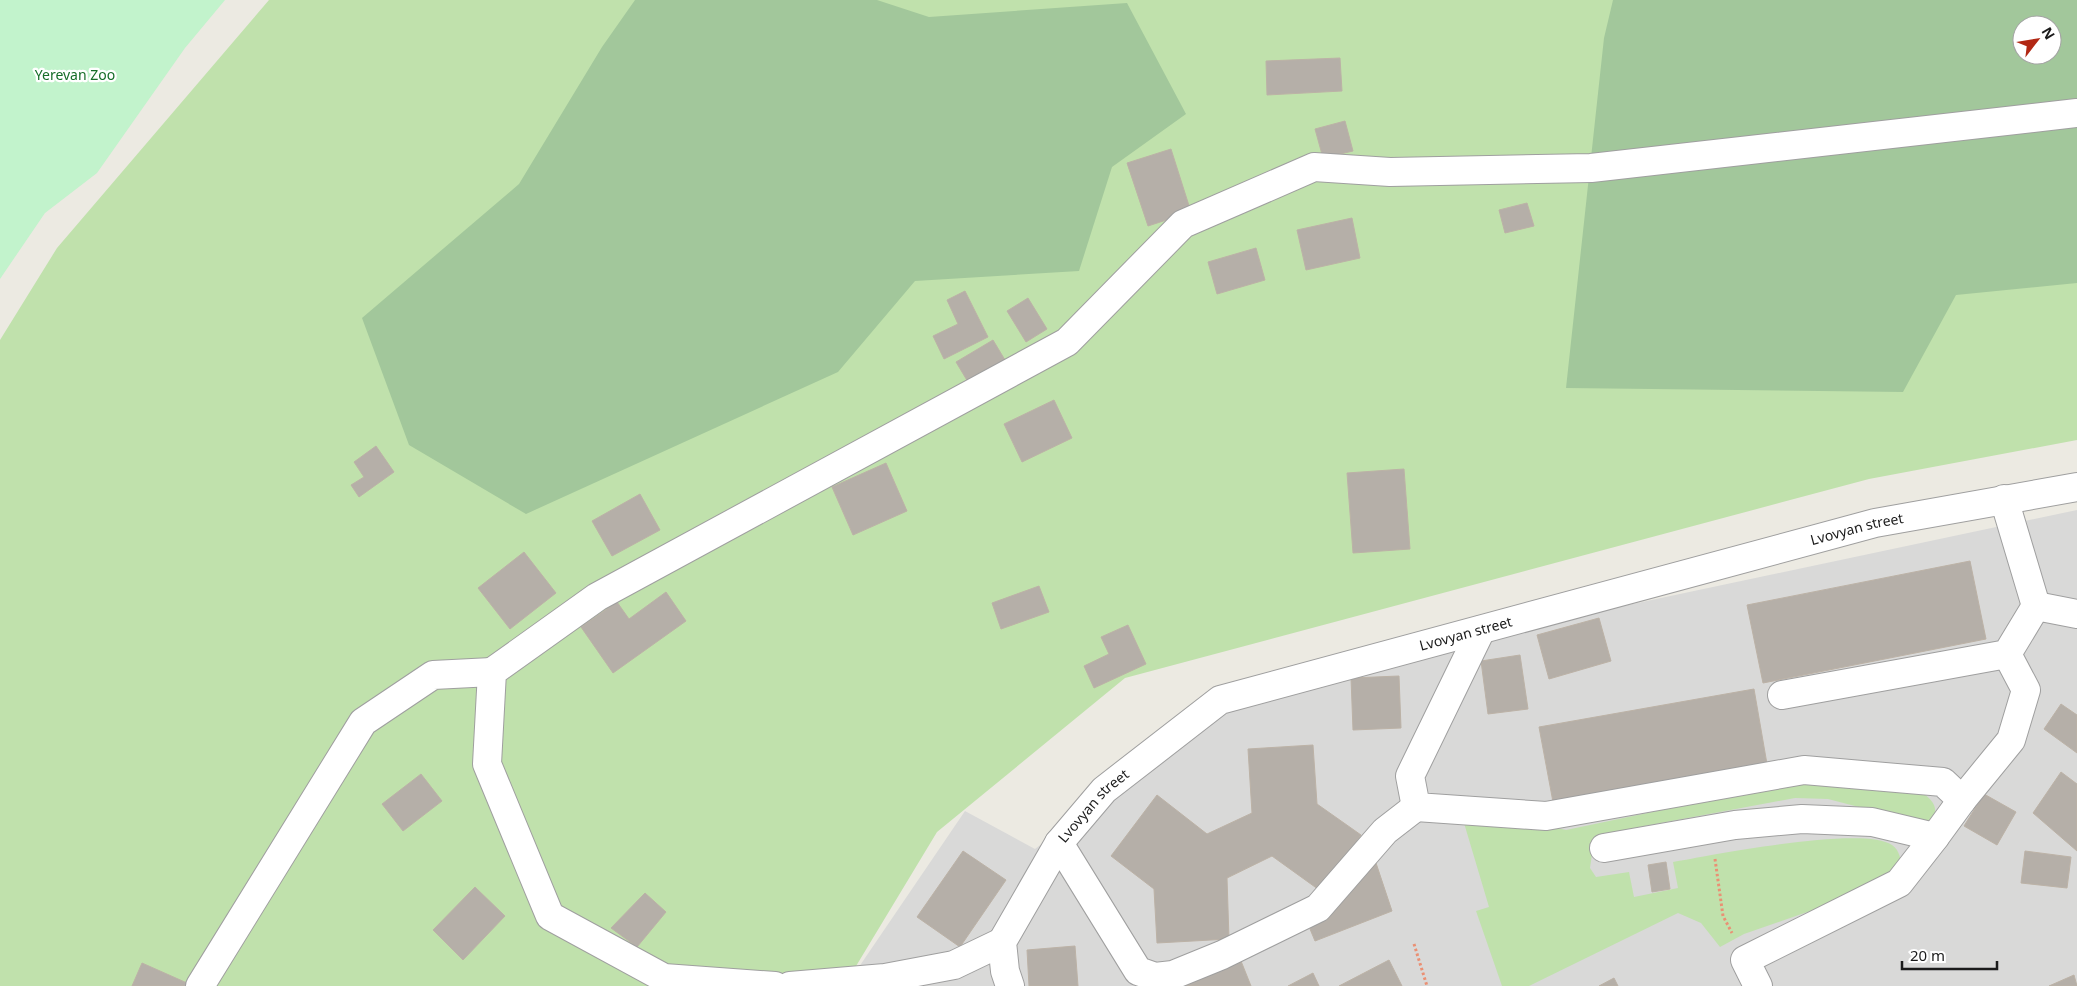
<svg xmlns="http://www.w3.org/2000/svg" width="2077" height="986" font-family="'Noto Sans',sans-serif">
	<rect width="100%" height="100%" fill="#eceae2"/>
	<path fill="#d9d9d8" d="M2077,510v476h-1231l119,-175 70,38 120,-92 69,-49 305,-82z"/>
	<path fill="#c0e1ac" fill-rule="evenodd" d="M269,0h1808v440l-208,39 -744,199 -188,154 -93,154h-844v-646l57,-92zM2022,25h30v30h-30z
		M1805,780l119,14c13,10 15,18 4,31l-100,-26 -33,-1 -193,36 -9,13 -3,21 6,9 33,-5 5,25 44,-9 -5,-26c40,-7 190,-37 219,-17 8,5 9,16 10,24l-49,27 -109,38 -24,13 -19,-24 -23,-10 -149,73h-27l-26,-75 13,-4 -25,-84 89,4 13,3z"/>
	<path fill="#a2c79b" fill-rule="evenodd" d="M635,0h242l52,17 198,-14 59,111 -74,53 -33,104 -164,10 -77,91 -312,142 -117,-69 -47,-127 157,-134 83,-137z
		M1613,0h464v283l-121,12 -53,97 -337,-4 38,-350zM2022,25h30v30h-30z"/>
	<path fill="#c2f3cc" d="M0,0h225l-40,48 -88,125 -52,40 -45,66z"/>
	<path fill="#b5afa8" stroke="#bcb2a6" d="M1340,58l2,33 -75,4 -1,-34z
		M1345,121l8,30 -30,7 -8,-29z
		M1171,149l20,63 -43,14 -21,-63z
		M1527,203l7,23 -29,7 -6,-23z
		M1352,218l8,40 -54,12 -9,-40z
		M1256,248l9,32 -48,14 -9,-32z
		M965,291l23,46 -44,22 -11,-23 25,-12 -11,-24z
		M1028,298l19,31 -21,13 -19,-31z
		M993,340l12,20 -37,22 -12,-20z
		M1054,400l18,38 -50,24 -18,-38z
		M376,446l18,26 -35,25 -8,-12 13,-8 -10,-15z
		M886,463l21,48 -54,24 -21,-48z
		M1404,469l6,80 -57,4 -6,-80z
		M640,494l20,36 -48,26 -20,-35z
		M524,552l32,41 -46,36 -32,-41z
		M1970,561l16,78 -223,44 -16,-78z
		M1039,586l10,26 -48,17 -9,-26z
		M666,592l20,29 -73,52 -32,-46 36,-25 12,17z
		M1599,618l12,43 -62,18 -12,-44z
		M1128,625l18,39 -52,24 -10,-22 25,-12 -8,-17z
		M1520,655l8,54 -40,5 -7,-53z
		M1399,676l2,52 -48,2 -2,-52z
		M1754,689l13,75 -214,38 -14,-75z
		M2061,704l16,11v38l-33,-24z
		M1313,745l4,59 44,31 -39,57 -50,-36 -45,22 2,61 -72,4 -3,-54 -43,-33 46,-61 50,39 45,-21 -4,-64z
		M2061,772l16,12v67l-44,-38z
		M421,774l21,27 -39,30 -21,-27z
		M1984,794l32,18 -19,33 -33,-19z
		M963,851l43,29 -46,67 -43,-30z
		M2025,851l46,6 -4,31 -46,-5z
		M1666,862l4,27 -18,3 -4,-27z
		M1376,863l16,48 -77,30 -5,-12z
		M475,887l30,29 -42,44 -30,-30z
		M645,893l21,19 -29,35 -26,-19z
		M1075,946l3,40h-49l-2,-36z
		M1389,960l13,26h-63z
		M1241,961l10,25h-67z
		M142,963l45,20 -1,3h-54z
		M1313,973l6,13h-31z
		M2074,975l3,11h-28z
		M1614,978l4,8h-19z"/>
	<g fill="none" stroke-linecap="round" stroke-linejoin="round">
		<defs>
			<g id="minor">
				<path d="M2004,499l32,107"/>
				<path d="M1481,630l-71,146 6,31 130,9 258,-46 139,12 19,18"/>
				<path d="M1782,695l225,-41 29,-48 41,8"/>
				<path d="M1935,837l27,-37 49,-60 15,-50 -19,-36"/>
				<path d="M1059,843l79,128 17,6 18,-2 49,-20 96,-47 67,-77 31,-24"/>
				<path d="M1604,848l131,-23 67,-6 70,3 63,15 -36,46 -154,77 13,26"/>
				<path d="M200,986l163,-264 70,-47 59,-3"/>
				<path d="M775,986l-111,-8 -114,-62 -63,-152 5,-92 105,-75 470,-255 116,-118 131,-57 76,5 201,-4 486,-55"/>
				<path d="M790,986l95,-8 69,-13 48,-23"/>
				<path id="s1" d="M1010,986l-5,-15 -3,-29 57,-99 45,-53 116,-90 655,-177 202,-36"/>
			</g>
		</defs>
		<use href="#minor" stroke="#9f9f9f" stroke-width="30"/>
		<path stroke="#ea9074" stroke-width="3" stroke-dasharray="2.5 2.5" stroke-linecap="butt" d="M1715,859l8,57 9,17
			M1414,944l13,42"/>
		<use href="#minor" stroke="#fff" stroke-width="28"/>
	</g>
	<g text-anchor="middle" stroke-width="4.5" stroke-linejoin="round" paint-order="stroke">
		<g font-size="14" fill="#166d28" stroke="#fff">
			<text x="75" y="80">Yerevan Zoo</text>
		</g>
		<g font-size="14" fill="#1b1b1b" stroke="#fff">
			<text dy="5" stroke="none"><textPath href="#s1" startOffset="1035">Lvovyan street</textPath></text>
			<text dy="5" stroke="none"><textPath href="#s1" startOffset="630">Lvovyan street</textPath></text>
			<text dy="5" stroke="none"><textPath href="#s1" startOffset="210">Lvovyan street</textPath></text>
		</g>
	</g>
	<g transform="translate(2037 40) rotate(59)"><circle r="24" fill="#ffffff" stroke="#a4a4a4"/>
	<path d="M0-4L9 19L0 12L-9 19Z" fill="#b22814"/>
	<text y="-8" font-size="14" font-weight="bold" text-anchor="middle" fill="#1b1b1b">N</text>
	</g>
	<path d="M1902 961v8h95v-8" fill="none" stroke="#1b1b1b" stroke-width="2.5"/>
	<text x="1910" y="961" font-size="15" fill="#1b1b1b" stroke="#ffffff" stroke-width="4" paint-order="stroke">20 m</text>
</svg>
